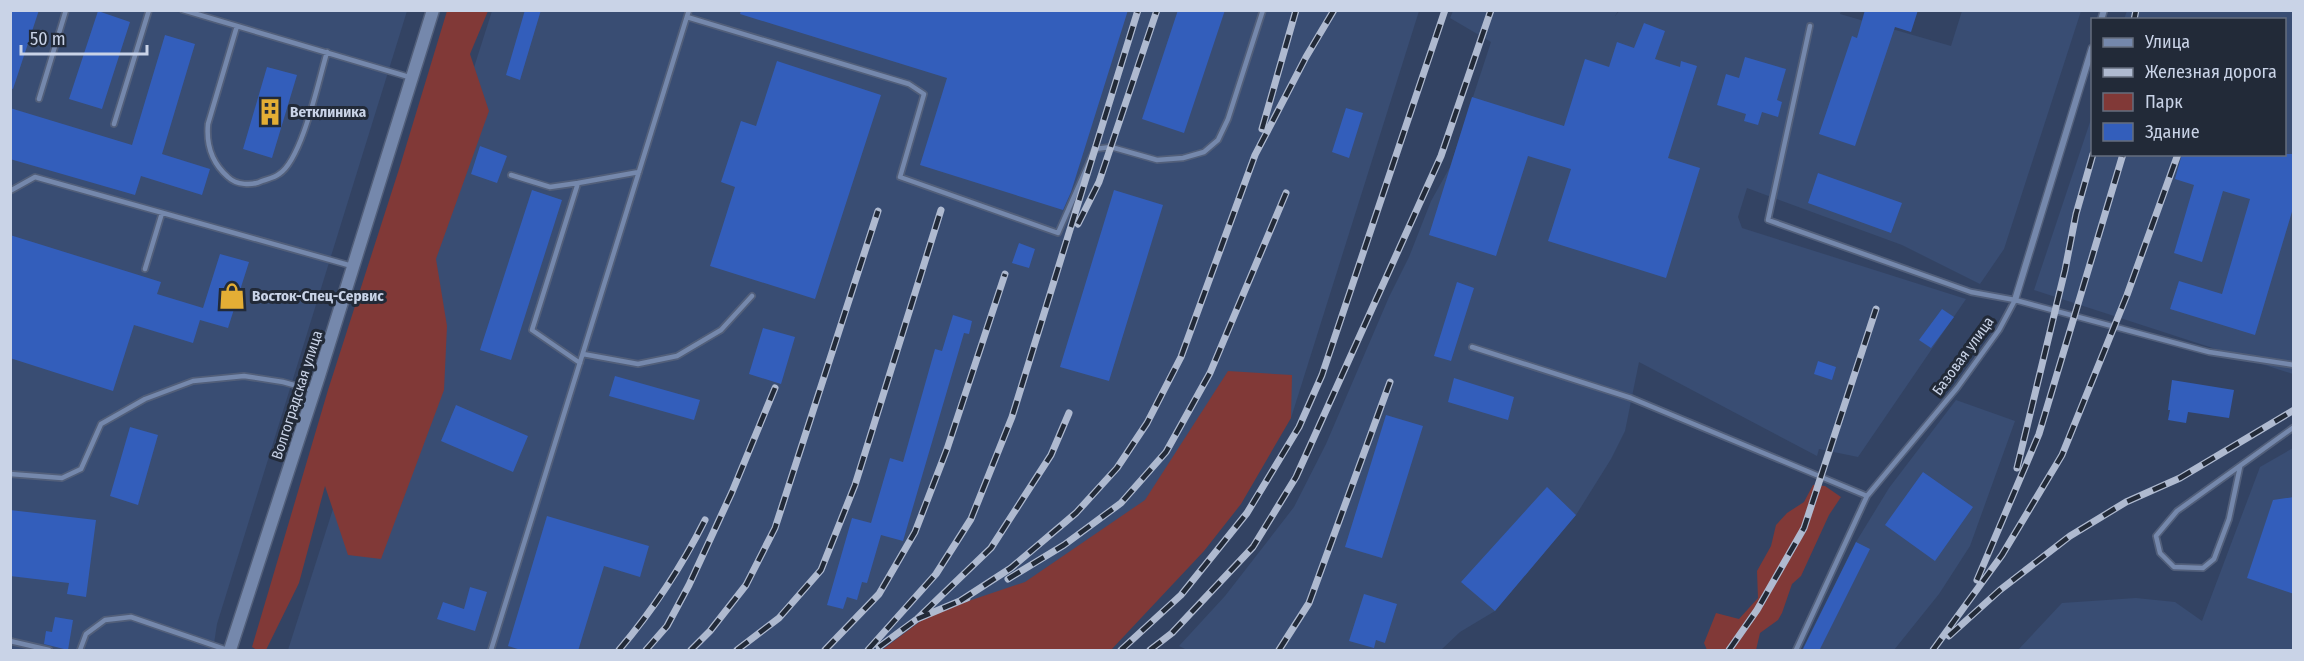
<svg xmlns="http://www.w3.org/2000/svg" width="2304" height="661" font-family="'Fira Sans Condensed',sans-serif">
	<rect width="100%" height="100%" fill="#334363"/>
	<path fill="#394d73" d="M1620,10l221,1 -1,3 111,32 11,-35h119l-77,238 -24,35 -78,-39 -155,-57 -9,29 4,11 224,71 -108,158 -39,-8 -2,7 -178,-94 -14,69 -14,28 -35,56 -81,96 -35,21 -19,18h-254l-8,-4 46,-50 69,-89 32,-63 63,-147 20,-40 22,-56 19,-34 41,-125 -41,-24 3,-7h165l-3,5z
		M10,11h397l-190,613 -4,26h-202z
		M492,11h927l-128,407 -261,232h-742z
		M2127,11h166v363l-259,-84 58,-174v38h192v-134l-160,-1z
		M1956,400l59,21 -45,125 -31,48 -45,56h-92l54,-108 33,-54z
		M2293,448v202h-275l44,-47 74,-5 39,4 27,19 58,-154z"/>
	<path fill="#813937" d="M447,11h41l-18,43 19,57 -53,148 11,67 -3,64 -63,169 -33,-4 -23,-69 -26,97 -33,67h-9l-5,-3 76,-257 72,-224z
		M1228,371l64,4 -1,43 -50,86 -37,47 -93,99h-229l48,-36 95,-32 120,-82z
		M1813,485l12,1 16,11 -12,18 -28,61 -9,8 -10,29 -4,7 -18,13 -4,17h-49l-3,-7 12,-30 23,6 19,-21 -1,-27 14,-25 5,-21 11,-12 17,-11z"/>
	<path fill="#335ebb" d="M10,10h29l-26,79 -3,-1z
		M525,10h16l-21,70 -14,-5z
		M741,10h387l-57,182 -8,18 -143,-45 27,-87 -207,-64z
		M1178,10h47l-41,123 -42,-14z
		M1865,10h53l-7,22 -16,-5 -40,119 -36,-12 33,-98 5,2z
		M98,11l32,11 -28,87 -33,-10z
		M1644,23l21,8 -10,28 25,8 1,-6 16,5 -29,92 32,10 -34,110 -118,-37 23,-72 -43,-13 -32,100 -67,-21 43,-138 92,29 21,-67 24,8 8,-25 17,6z
		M165,35l30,9 -33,110 48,15 -8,26 -61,-19 -6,19 -125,-36v-51l122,37z
		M1745,57l41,12 -9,31 5,2 -4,15 -16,-5 -4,13 -14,-4 2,-7 -29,-9 9,-31 13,4z
		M777,61l104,34 -66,204 -105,-33 25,-79 -14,-5 20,-61 15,5z
		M267,67l30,8 -25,83 -29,-9z
		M1346,108l17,5 -14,45 -17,-6z
		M480,146l27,10 -10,27 -26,-9z
		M2182,154h112v51l-39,130 -85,-26 9,-28 43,13 28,-95 -27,-8 -21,71 -28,-9 20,-68 -19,-6z
		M1818,173l84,30 -11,30 -83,-30z
		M532,190l30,10 -51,160 -31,-10z
		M1114,190l49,15 -54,176 -49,-14z
		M10,235l151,47 -4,12 46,14 17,-54 29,8 -21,66 -28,-8 -7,23 -59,-18 -21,66 -103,-33z
		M1019,243l16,6 -6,19 -17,-5z
		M1457,282l17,6 -23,73 -17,-5z
		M1942,309l12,8 -23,31 -12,-8z
		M953,315l19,6 -3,13 -5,-1 -61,208 -22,-6 -14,48 -5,-1 -5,18 -10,-3 -4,12 -16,-4 25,-87 19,5 19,-65 13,4 32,-113 7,2z
		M763,328l32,9 -14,47 -32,-10z
		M1818,361l18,6 -4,13 -18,-6z
		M615,376l85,24 -6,20 -85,-24z
		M1454,378l60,19 -6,23 -60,-18z
		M2172,380l62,10 -5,28 -41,-6 -2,11 -18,-3 2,-10h-2z
		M456,405l72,31 -15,36 -72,-31z
		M1386,415l37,11 -41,132 -37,-11z
		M130,427l28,8 -20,70 -28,-9z
		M1923,472l50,35 -38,54 -50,-36z
		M1547,487l29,28 -81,96 -34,-29z
		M2294,497v97l-47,-16 26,-78z
		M10,510l86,10 -10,77 -19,-3 2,-11 -59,-7z
		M547,516l102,30 -9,31 -36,-11 -26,85h-54l-16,-5z
		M1856,542l14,7 -51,102h-17z
		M470,587l17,5 -12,39 -38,-12 6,-17 21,7z
		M1364,594l33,10 -12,39 -9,-3 -2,8 -25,-7z
		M55,617l18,3 -5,30 -24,-6 2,-13 6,1z"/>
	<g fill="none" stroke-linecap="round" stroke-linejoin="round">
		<defs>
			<path id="service" d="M183,10l226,67
				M687,17l222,67 15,10 -24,83 158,56 37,-84 16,-2 46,13 26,-2 21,-6 14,-12 10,-21 35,-109
				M237,26l-29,98c-2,21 4,39 20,53 8,8 24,9 34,4 5,-2 12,-3 17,-7 23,-14 40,-95 48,-122
				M1810,26l-42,194 203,72 44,8 194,52 85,13
				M39,99l27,-89
				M114,124l35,-114
				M511,175l39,12 28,-4
				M10,191l25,-14 317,89
				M145,269l17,-56
				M1472,347l159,51 236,98
				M583,354l55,10 39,-8 44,-26 31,-34
				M580,363l-48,-33 46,-147 61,-11
				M2240,467l-11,52 -15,40 -11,9 -29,-1 -14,-14 -4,-17 21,-25 117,-84
				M10,474l52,4 19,-9 20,-45 44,-25 48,-18 51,-5 39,6 29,8
				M10,641l39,9
				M80,650l6,-16 19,-14 26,-3 96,33
				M491,650l198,-640
				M1796,650l71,-154 90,-108 42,-58 16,-30"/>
			<path id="minor" d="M2101,20l3,-10
				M2015,300l77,-252"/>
			<path id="secondary" d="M230,650l89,-274 114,-366"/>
		</defs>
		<use href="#service" stroke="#525f7a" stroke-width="8"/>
		<use href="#minor" stroke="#525f7a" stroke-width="9"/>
		<use href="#secondary" stroke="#525f7a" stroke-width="15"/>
		<use href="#service" stroke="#7588ac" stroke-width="4.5"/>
		<use href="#minor" stroke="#7588ac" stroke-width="6"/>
		<use href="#secondary" stroke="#7588ac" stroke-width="12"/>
		<defs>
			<path id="rail" d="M2134,20l2,-10
				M1262,129l34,-119
				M1078,224l21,-42 58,-172
				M2017,468l48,-198 11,-56 17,-60
				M1008,579l56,-34 57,-42 45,-51 44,-79 76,-180
				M1977,580l62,-146 84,-280
				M960,601l51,-33 65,-55 41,-45 30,-45 34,-66 74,-202 51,-98 28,-47
				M917,619l50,-21
				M1949,636l51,-46 70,-54 56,-34 54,-24 114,-68
				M879,647l38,-28 74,-71 60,-93 18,-42
				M619,650c34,-40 62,-82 86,-130
				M646,650l21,-24 22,-41 43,-93 43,-104
				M691,650l19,-19 36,-46 29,-57 103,-317
				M737,650l42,-32 42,-48 34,-85 86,-275
				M825,650l54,-56 36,-62 32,-83 58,-175
				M868,650l68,-76 35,-55 41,-102 126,-407
				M1121,650l60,-55 66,-82 52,-86 23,-52 123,-365
				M1150,650l22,-17 81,-86 43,-70 145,-321 50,-146
				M1279,650l30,-47 81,-221
				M1729,650l28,-40 47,-82 72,-219
				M1933,650l69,-95 60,-100 65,-160 51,-141"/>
		</defs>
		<use href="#rail" stroke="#afbad0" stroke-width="7"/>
		<use href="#rail" stroke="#222a38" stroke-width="4.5" stroke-dasharray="14" stroke-linecap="butt"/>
	</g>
	<defs>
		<symbol id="building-bare" viewBox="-9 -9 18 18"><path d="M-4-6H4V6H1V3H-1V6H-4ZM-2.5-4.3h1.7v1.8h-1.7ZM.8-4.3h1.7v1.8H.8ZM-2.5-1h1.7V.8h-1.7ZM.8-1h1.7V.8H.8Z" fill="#e4ae35" stroke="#222a38" stroke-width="2.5" paint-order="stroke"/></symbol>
		<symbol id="shop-bare" viewBox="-9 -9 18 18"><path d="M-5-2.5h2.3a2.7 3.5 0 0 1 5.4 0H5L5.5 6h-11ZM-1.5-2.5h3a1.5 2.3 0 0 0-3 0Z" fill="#e4ae35" stroke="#222a38" stroke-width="2.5" paint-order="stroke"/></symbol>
	</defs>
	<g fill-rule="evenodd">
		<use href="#building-bare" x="251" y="93" width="38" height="38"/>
		<use href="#shop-bare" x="213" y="277" width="38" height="38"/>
	</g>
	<g text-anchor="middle" stroke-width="6" stroke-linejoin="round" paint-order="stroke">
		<g font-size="15" font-weight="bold" fill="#c9d3e7" stroke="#222a38" text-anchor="start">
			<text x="290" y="117">Ветклиника</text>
			<text x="252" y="301">Восток-Спец-Сервис</text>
		</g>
		<g font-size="15" fill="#c9d3e7" stroke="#222a38">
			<text transform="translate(1963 356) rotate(-54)" y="5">Базовая улица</text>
			<text transform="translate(297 395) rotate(-72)" y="5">Волгоградская улица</text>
		</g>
	</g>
	<rect width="2304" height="661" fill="none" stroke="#c9d3e7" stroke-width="24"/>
	<rect x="2091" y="18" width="195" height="138" fill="#222a38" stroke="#656e7e" stroke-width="1.5"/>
	<rect x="2103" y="38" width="30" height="9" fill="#7588ac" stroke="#656e7e" stroke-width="1.5"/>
	<text x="2145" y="48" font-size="18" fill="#c9d3e7">Улица</text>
	<rect x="2103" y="68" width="30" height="9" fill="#afbad0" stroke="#656e7e" stroke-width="1.5"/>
	<text x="2145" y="78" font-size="18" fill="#c9d3e7">Железная дорога</text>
	<rect x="2103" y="93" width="30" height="18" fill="#813937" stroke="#656e7e" stroke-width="1.5"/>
	<text x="2145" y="108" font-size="18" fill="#c9d3e7">Парк</text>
	<rect x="2103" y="123" width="30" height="18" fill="#335ebb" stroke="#656e7e" stroke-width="1.5"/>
	<text x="2145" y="138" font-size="18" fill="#c9d3e7">Здание</text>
	<path d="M21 45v9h126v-9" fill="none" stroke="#c9d3e7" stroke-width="3"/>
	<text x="30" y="45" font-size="18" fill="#c9d3e7" stroke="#222a38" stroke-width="4.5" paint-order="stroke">50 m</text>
</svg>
